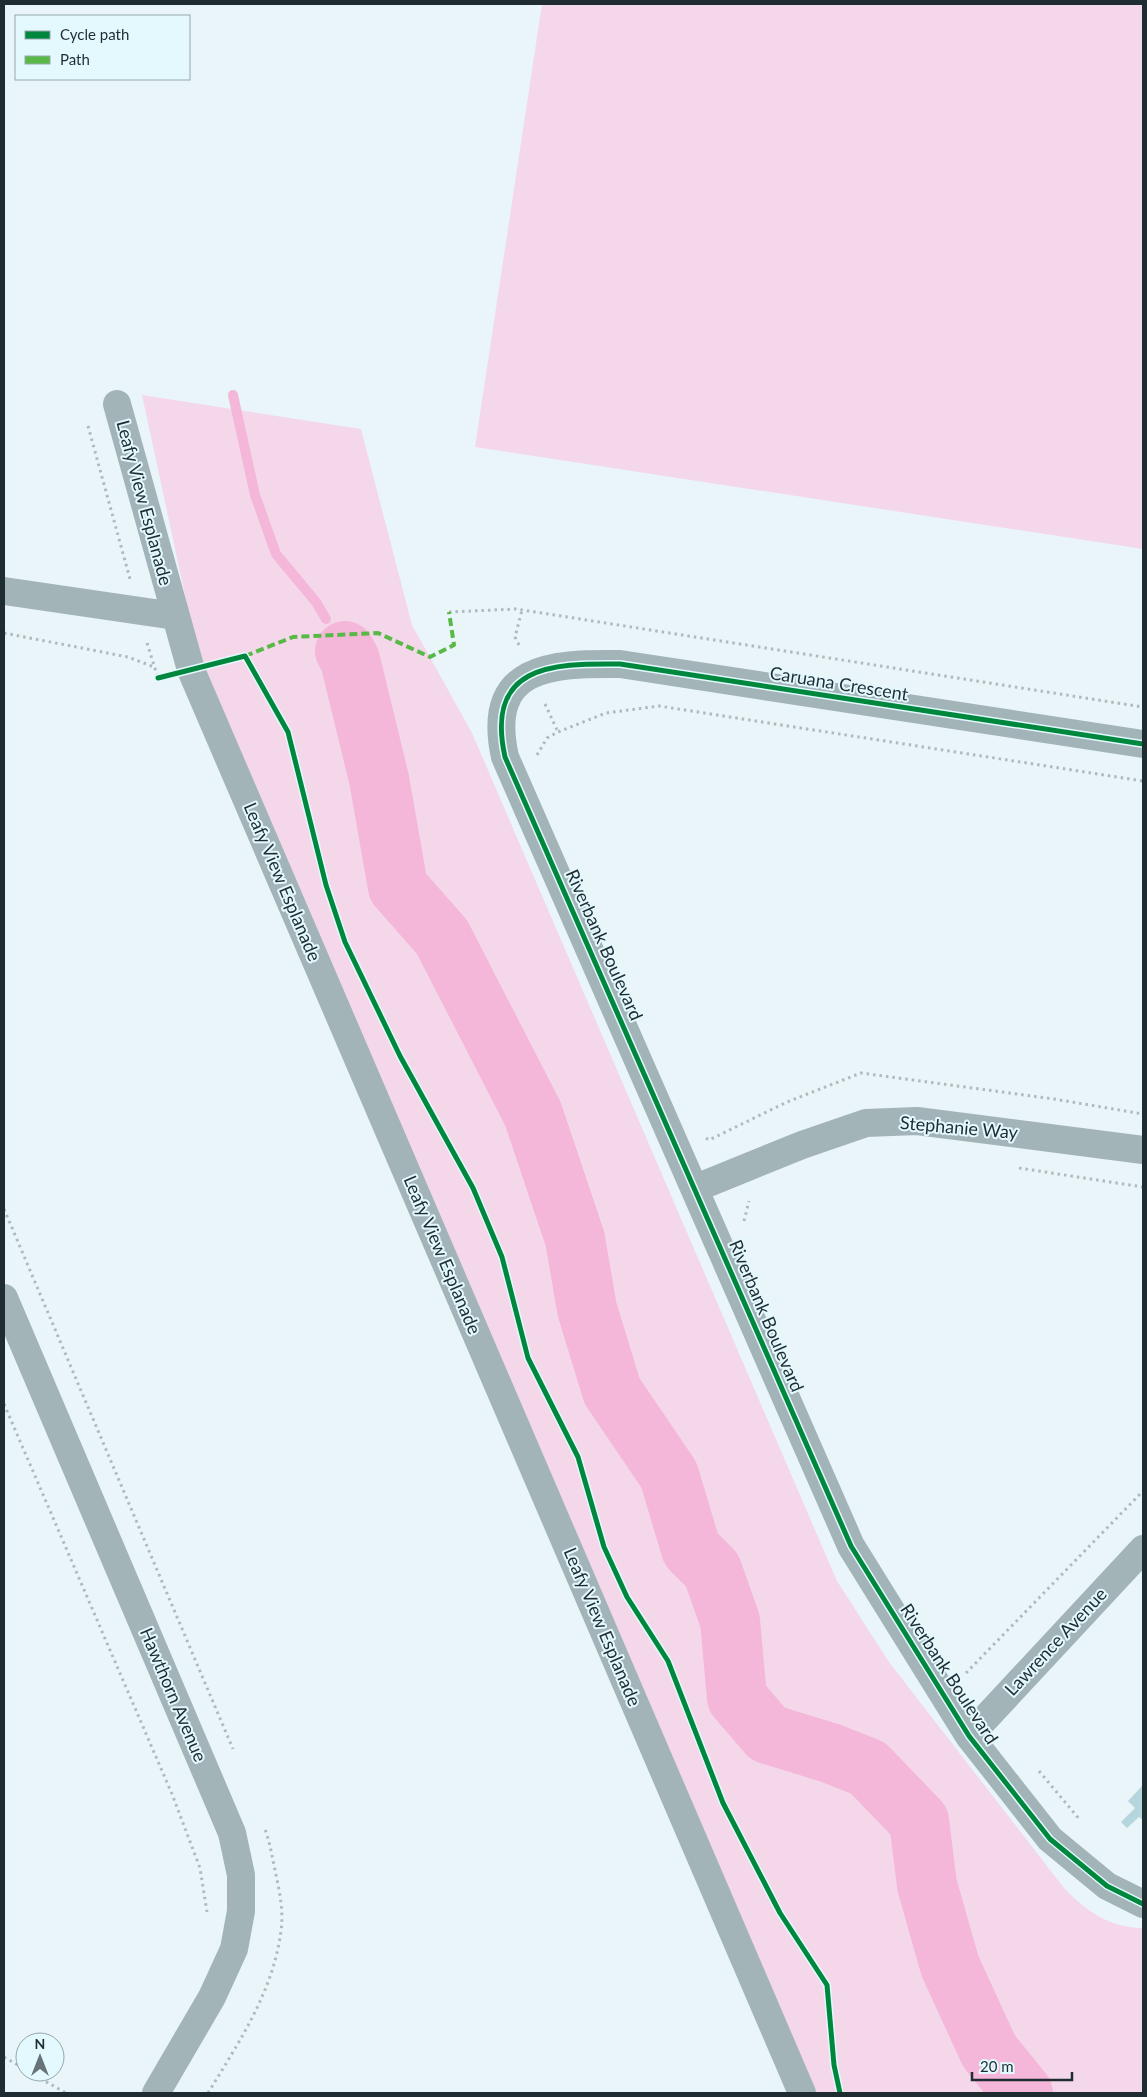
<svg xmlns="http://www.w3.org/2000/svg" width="1147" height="2097" font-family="Lato,sans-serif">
	<rect width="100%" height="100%" fill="#e9f5f8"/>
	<path fill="#f4d8ea" d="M542,4h601v545l-668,-102z
		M142,395l219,34 51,196 60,108 365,848 52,81 175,226c22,23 46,40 79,40v165h-332l-614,-1442z"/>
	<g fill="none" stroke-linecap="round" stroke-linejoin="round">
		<path stroke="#f4b6d9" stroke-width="10" d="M233,395l22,100 21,59 40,48 10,17"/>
		<path stroke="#f4b6d9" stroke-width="60" d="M345,651l5,9 29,119 19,108 44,50 91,177 42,125 12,70 25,82 57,84 22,74 21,21 18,51 7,77 31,36 62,19 38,15 51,53 8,64 23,81 39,85 34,42"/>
	</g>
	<path fill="#b5d6dc" d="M1143,1785v35l-4,-3 -12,11 -6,-6 14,-14 -7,-7z"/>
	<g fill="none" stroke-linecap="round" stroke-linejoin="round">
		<path stroke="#aebabd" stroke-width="3" stroke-dasharray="2.5 4" stroke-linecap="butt" d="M88,426l42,153
			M449,612l67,-3 627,98
			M4,633l124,24 26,10
			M147,643l11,35
			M519,645l-4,-8 7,-27
			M545,704l13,28
			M537,755l10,-17 11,-6 48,-19 53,-7 484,75
			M706,1138l3,2 78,-38 74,-29 193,26 89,15
			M1019,1168l124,19
			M4,1209l229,540
			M744,1221l5,-20
			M4,1404l168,390 28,74 7,44
			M966,1673l177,-182
			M1039,1771l41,49
			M4,2057l21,12
			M29,2072l37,21
			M208,2093c31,-51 65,-101 73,-162 3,-20 -2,-42 -6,-61 -3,-14 -5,-27 -10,-41"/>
		<path stroke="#a3b4b8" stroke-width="28" d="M117,404l74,266 611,1423
			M4,591l171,25
			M1143,744l-523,-80c-70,-1 -135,2 -115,93l346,789 118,190 81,103 57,47 36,18
			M696,1188l106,-43 64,-22 51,-2 226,29
			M4,1298l228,535 9,42v36l-7,38 -22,48 -56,96
			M969,1736l174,-187"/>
		<path stroke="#58b947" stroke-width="4" stroke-dasharray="8 4" stroke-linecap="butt" d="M245,656l48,-19 85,-4 52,24 24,-12 -5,-33"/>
		<defs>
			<path id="cycleway" d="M158,678l87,-22 43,76 38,153 19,57 55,114 73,132 29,69 26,101 50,99 26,90 23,50 41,64 55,142 57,110 47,72 7,80 6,28
				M1143,744l-523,-80c-70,-1 -135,2 -115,93l346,789 118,190 81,103 57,47 36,18"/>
		</defs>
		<use href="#cycleway" stroke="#e3f9fe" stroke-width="8"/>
		<use href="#cycleway" stroke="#00873e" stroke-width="5"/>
	</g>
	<g text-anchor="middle" stroke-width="4" stroke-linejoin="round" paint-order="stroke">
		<g font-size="18" fill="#1f2d31" stroke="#e3f9fe">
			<text transform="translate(144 503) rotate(75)" y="6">Leafy View Esplanade</text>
			<text transform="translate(839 684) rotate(9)" y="6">Caruana Crescent</text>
			<text transform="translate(282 882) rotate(67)" y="6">Leafy View Esplanade</text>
			<text transform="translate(604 945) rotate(66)" y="6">Riverbank Boulevard</text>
			<text transform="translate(959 1128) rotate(5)" y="6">Stephanie Way</text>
			<text transform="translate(442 1255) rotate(67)" y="6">Leafy View Esplanade</text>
			<text transform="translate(766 1316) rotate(67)" y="6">Riverbank Boulevard</text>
			<text transform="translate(602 1627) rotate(67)" y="6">Leafy View Esplanade</text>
			<text transform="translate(1056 1642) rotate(-47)" y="6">Lawrence Avenue</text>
			<text transform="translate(949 1674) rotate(57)" y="6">Riverbank Boulevard</text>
			<text transform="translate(173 1695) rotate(67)" y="6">Hawthorn Avenue</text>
		</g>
	</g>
	<rect width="1147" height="2097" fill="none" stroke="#1f2d31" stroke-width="10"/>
	<rect x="15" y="15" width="175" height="65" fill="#e3f9fe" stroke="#95a7ac"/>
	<rect x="25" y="31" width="25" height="8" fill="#00873e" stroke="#95a7ac"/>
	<text x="60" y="40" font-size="15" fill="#1f2d31">Cycle path</text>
	<rect x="25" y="56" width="25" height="8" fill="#58b947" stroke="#95a7ac"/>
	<text x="60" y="65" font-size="15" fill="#1f2d31">Path</text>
	<g transform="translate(40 2057)"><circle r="24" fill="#e3f9fe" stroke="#95a7ac"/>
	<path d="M0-4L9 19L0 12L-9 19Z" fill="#667377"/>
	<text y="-8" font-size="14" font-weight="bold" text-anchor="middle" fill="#1f2d31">N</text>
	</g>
	<path d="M972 2072v8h100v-8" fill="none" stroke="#1f2d31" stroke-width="2.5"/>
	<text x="980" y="2072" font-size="15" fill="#1f2d31" stroke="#e3f9fe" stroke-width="4" paint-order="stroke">20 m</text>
</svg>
